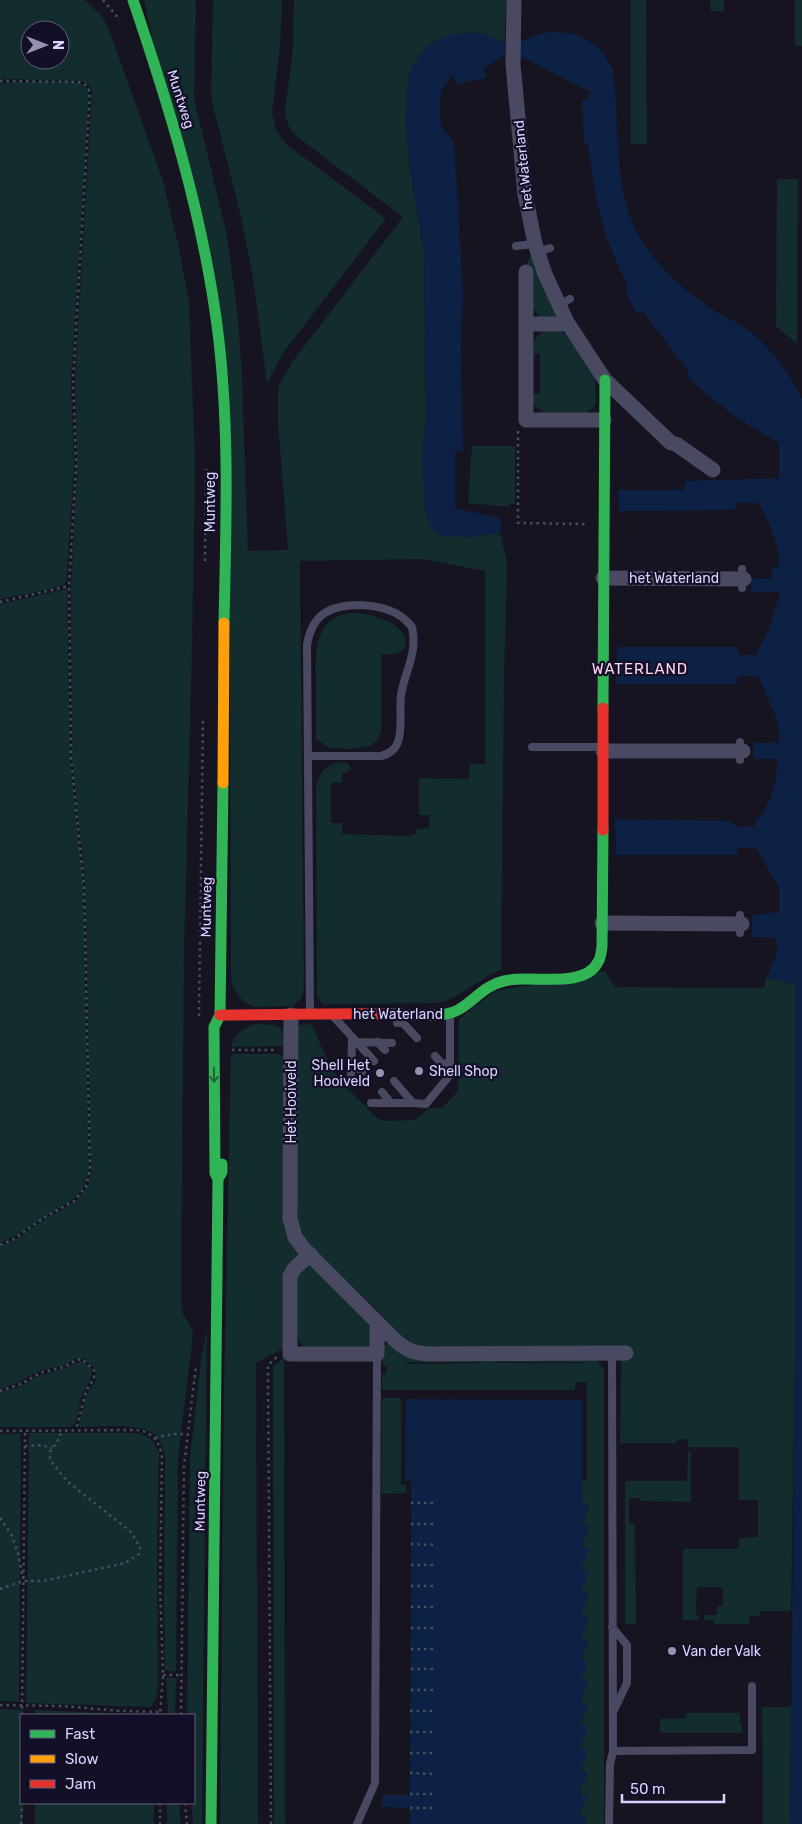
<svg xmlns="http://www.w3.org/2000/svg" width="802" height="1824" font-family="Rubik,sans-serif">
	<rect width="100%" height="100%" fill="#161421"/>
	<path fill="#132c2d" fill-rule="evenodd" d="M0,0h84l17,15 7,12 55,154 15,63 11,57 6,163 -3,185 -8,302 -3,345 1,16 10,17 1,6 -15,123 -2,214 -11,-2 -1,-72 1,-142c-2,-8 -4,-16 -10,-21 -15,-13 -56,-8 -75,-8l-1,-2 7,-29 10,-17 -1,-11 -12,-10h-6l-12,7 -26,6 -20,11 -19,7v-143l15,-6 30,-21 31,-18 12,-15 3,-14 -6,-292 -13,-121 -1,-172 6,-122 -2,-88 17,-286 -4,-7 -8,-3 -80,-2zM30,30h30v30h-30z
		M144,0h52l-2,98 33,138 11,82 4,61 6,172 40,-1 -10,-127v-36l15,-26 110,-144 -108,-82 -7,-10 -3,-13 8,-65 1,-47h212l-1,43 -22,-9 -11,-2 -62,40 -3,22 -1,32 4,43 14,84 2,168 -4,37 43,79 35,-4 7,29 -3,119 -3,289c-23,9 -39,27 -63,33l-109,1 -5,1 -6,-7 -1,-4 -1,-210c8,-17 11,-22 32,-21l3,6 -5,4h-4v9l-11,1v40h11v11l67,2 7,-2v-5l13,-1v-13h-10v-37l50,1 1,-15h15v-193l-63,-12 -122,2 4,429 -4,10 -7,6 -39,1 -11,-6 -5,-6 -5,-8 -2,-10 -2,-598z
		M213,0h69l-2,46 -8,66 4,18 10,14 99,74 -1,3 -101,132 -16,30 -13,-99 -12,-63 -31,-123z
		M631,0h15l1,144h-16z
		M710,0h14v11h-13z
		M795,0h7v46h-7z
		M22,82c12,0 54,-3 63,4 2,2 3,4 4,7l-18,288 3,84 -7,112c-1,3 -1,5 -3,7 -6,5 -54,13 -64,15v-516z
		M777,179h21l-1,165 -21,-18z
		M531,254l25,60 -1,3 -12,1 -5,-3 -6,-9 -7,-36z
		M553,329l9,3 7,5 26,39 1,26 -2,5 -9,7c-20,0 -50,7 -54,-20l9,-1v-39l-9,-1c2,-13 7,-22 22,-24z
		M472,446h43v58h-6v3l-41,-4z
		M67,589l3,170 13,121 6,293 -5,14 -9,11 -59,38 -16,7v-639z
		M355,613c12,1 28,5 38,11 9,6 20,20 7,28 -5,3 -13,2 -19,3v77l-4,9 -7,5 -18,3 -23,-1 -13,-9c-1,-17 0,-34 0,-51 -1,-32 -4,-74 39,-75z
		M605,971l10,16 149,1 2,-10 29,6v375l-4,252h-31l-1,5h-10v8h-35v-4h-10v-5h13v-9h6v-19h-26l-1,28h3v5h-16v-71h56v-11l19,-1v-37h-19v-53h-51l-1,-8h-10v4h-57l1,-84 -198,-11 -20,-9 -27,-30 -68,-64 -11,-18v-198l3,-4 10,-1 4,4 8,21 17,31 38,38 6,3 33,-1 12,-11 14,-1 16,-17 1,-72 36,-28z
		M254,1024c20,1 32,-2 29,22l-52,1c3,-13 12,-18 23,-23z
		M231,1054h49l5,4 14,195 -15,95 -28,15 2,461h-38l4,-433z
		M309,1263l61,62 1,24 -67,-2c-14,-10 -8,-56 -8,-73z
		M207,1328l-5,496h-9l-2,-21h3v-88h-7l3,-257 11,-98z
		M387,1344l209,15 8,11v454h-19v-7l-5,-2 2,-291 8,-19 -8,-3v-21h5v-99h-12v8h-193v-16h4l1,-8 -5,-1 1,-19zM406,1362h74l1,1 -75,1zM497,1362h89l1,1h-90z
		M284,1357l1,467h-11l-1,-457z
		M80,1361c24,8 5,23 1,36 -2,9 -3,19 -6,27l-5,3h-70v-35l18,-5 23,-12 25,-7z
		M382,1398h19v86l5,1v8l-25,1z
		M29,1433h106c14,2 19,7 24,20l-2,92 1,139 -2,15 -5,8 -125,-4z
		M0,1434h21l-2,268 -19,-1z
		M688,1451h3v51l-51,-1 -1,-3h-10v25l6,1 1,100h-11v-143h62z
		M166,1678h10l-1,37h-7z
		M762,1707h29l-1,117h-27z
		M0,1709l23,1v5h-2v88h2v21h-23z
		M35,1710l120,5h-120z
		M686,1713h54v12l2,1v7h-82v-14l25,-1z
		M35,1803h119v21h-119z
		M167,1803h12l2,21h-14z"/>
	<path fill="#0d2144" d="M472,32l11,2 22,9v12l-21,13 2,10 -30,6 -3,-10 -12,17 -1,11 1,24 13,16 9,150 -2,57 2,102 -8,1v56l44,10 3,7 -2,8 -35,4 -25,-1 -9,-9 -6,-15 -3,-54 4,-37 -2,-168 -14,-84 -4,-43 1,-32 3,-22 10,-17 11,-12 16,-7z
		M554,32c30,1 46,11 59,38 7,53 -1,116 25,164 17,31 45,56 74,75 10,7 21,11 30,17 25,16 48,47 60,73v1425h-12l5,-465v-375l-29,-6 11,-24 -1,-16 -24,-1v-22l27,-3v-24l-23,-40h-19v7h-121l-1,-36 114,2 9,6h15c17,-26 24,-36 24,-68h-24v-16l26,-1 -1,-20 -20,-46 -20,1 -1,7h-121l1,-37h121v8h18l13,-26 11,-37h-29v-13l21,-1v-11h7c0,-24 -9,-44 -21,-64l-19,-1 -5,8 -115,1 -1,-21h65l3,-9 93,-3v-35c-34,-19 -64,-39 -92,-67l2,-4 -46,-60 -6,2 -12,-23 3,-3 -20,-46 -13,-48 -7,-50 -4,-1 -2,-43 5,-1 4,-7 -73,-37v-12l24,-10z
		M406,1399l176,1v102l8,3 -8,18 8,4 -8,19 7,3 -8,19 8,4 -8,19 8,4 -8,19 8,4 -8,19 8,4 -8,18 7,4 -7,16 7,3 -8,19 8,4 -8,19 8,3 -8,20 8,4 -8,19 8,3 -9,20 8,4 -7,18 5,2v7h-175v-16l-28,-1v-12h28l1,-314h-6z"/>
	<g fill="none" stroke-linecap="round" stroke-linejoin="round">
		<path stroke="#44505f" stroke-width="2.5" stroke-dasharray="2.5 4" stroke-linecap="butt" d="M103,0l17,20
			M0,81l78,1 8,3 4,7 -17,288 3,85 -7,121 2,172 13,128 6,284 -4,17 -12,14 -29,16 -31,22 -14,6
			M518,431v92l69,1
			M205,561l1,-92
			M0,602l69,-16
			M199,1016l4,-297
			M232,1050h45
			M0,1391l23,-8 17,-10 24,-6 13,-7 5,-1 12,11v8l-8,13 -10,39
			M0,1431l135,-1c17,1 25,11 27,28l-2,129 3,88 -3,40
			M155,1438l18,-4h14
			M25,1446l16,-1 11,3
			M411,1503h24
			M0,1518l12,18 6,17 5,26
			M411,1524h24
			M411,1544l24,1
			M411,1565h23
			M411,1586h23
			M0,1589l23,-8h20l82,-18 14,-9 1,-7 -9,-15 -63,-50 -16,-19 -2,-4v-7l10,-15 1,-7
			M411,1607h24
			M411,1628h24
			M411,1649h24
			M411,1669h23
			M163,1675h18
			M411,1690h23
			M0,1705l62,1 59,5 39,1
			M410,1711h24
			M22,1715l3,-284
			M181,1715l3,-249 12,-100
			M410,1732h24
			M410,1753h24
			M410,1773l24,1
			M410,1794h23
			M160,1803v21
			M185,1803l2,21
			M410,1808h24
			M21,1824l1,-21
			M271,1824l-3,-450v-9l9,-8"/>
		<path stroke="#4a4962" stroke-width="8" d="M516,246l19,-2
			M538,252l12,-4
			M558,305l12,-6
			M742,569v19
			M740,742v18
			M532,747h70
			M308,756h73c9,-2 14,-6 17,-14 5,-15 1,-32 3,-47 4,-25 17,-41 11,-68 -13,-17 -32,-21 -52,-22 -30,0 -48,9 -53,40l3,365
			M740,933v-18
			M333,1016l41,45
			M397,1023h6l14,15
			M356,1042l36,1
			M377,1042l8,8
			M435,1056l7,8 8,-1
			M352,1062l10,10
			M394,1081l19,22 13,1 24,-29v-61
			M351,1083l1,-45
			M382,1092l9,11
			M371,1103h42
			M612,1627l15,18v38l-13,27
			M613,1751l139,-1v-64
			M357,1824l18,-41 2,-429
			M609,1824l1,-60 3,-13 -1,-398"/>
		<path stroke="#4a4962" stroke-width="15" d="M514,0l-1,64 12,130 10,50 10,30 22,48 38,58 66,63 5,1 37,26
			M526,272v148h78
			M526,324h37l4,-2
			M603,578l141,1
			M603,751h140
			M602,923l140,1
			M291,1015l-1,203 5,19 9,12 91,91c10,9 18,13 31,14l200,-1
			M310,1254l-16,15 -4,7v78h87v-32"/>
		<path stroke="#30b455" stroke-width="11" d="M133,0c36,106 69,213 84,325 13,98 9,199 7,298
			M603,708l2,-328
			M390,1014c19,0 51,5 68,-4 16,-9 27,-25 46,-29 25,-7 80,9 94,-19 3,-4 3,-10 4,-15l1,-117
			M218,1179l-3,-6 -1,-146 6,-12 3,-232
			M211,1824l7,-645 4,-7v-8"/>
		<path stroke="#ff9f0a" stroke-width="11" d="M223,783l1,-160"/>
		<path stroke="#e5322d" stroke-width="11" d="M603,830v-122
			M220,1015c57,0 113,-2 170,-1"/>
	</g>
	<defs><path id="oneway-shaft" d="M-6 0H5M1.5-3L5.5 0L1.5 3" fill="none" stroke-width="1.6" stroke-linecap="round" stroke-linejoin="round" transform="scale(1.25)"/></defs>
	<use stroke="#22623e" href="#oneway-shaft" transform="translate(214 1075) rotate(89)"/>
	<g fill="#9591b1" stroke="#130f26" stroke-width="2">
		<circle cx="419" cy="1071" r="5"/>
		<circle cx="380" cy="1073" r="5"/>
		<circle cx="672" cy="1651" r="5"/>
	</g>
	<g text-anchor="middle" stroke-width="4.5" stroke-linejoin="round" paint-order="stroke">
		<g font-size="14" fill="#d9d4ff" stroke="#130f26">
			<text transform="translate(181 99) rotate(72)" y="5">Muntweg</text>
			<text transform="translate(523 165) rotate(-96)" y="5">het Waterland</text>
			<text transform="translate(210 502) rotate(-90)" y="5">Muntweg</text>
			<text x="674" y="583">het Waterland</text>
			<text transform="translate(206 907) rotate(-89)" y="5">Muntweg</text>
			<text x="398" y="1019">het Waterland</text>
			<text transform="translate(291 1102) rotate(-90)" y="5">Het Hooiveld</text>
			<text transform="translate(200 1501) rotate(-89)" y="5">Muntweg</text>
		</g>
		<g font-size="14" fill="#d9d4ff" stroke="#130f26" text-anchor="start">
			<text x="370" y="1070" text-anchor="end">Shell Het<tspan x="370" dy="16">Hooiveld</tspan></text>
			<text x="429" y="1076">Shell Shop</text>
			<text x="682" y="1656">Van der Valk</text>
		</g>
		<g font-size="15" letter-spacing="1" fill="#ffd6f0" stroke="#130f26">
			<text x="640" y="674">WATERLAND</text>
		</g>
	</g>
	<rect x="20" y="1714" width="175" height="90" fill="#130f26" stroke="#625e7d"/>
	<rect x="30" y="1730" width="25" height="8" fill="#30b455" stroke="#625e7d"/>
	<text x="65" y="1739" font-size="15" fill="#d9d4ff">Fast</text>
	<rect x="30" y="1755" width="25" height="8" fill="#ff9f0a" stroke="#625e7d"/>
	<text x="65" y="1764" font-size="15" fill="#d9d4ff">Slow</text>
	<rect x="30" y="1780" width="25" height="8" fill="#e5322d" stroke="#625e7d"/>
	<text x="65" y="1789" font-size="15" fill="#d9d4ff">Jam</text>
	<g transform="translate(45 45) rotate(90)"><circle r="24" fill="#130f26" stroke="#625e7d"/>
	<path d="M0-4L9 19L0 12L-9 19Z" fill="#9591b1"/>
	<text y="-8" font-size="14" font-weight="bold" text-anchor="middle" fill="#d9d4ff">N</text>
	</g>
	<path d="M622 1794v8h102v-8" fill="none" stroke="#d9d4ff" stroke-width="2.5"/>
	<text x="630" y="1794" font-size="15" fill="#d9d4ff" stroke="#130f26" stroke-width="4" paint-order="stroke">50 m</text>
</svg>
